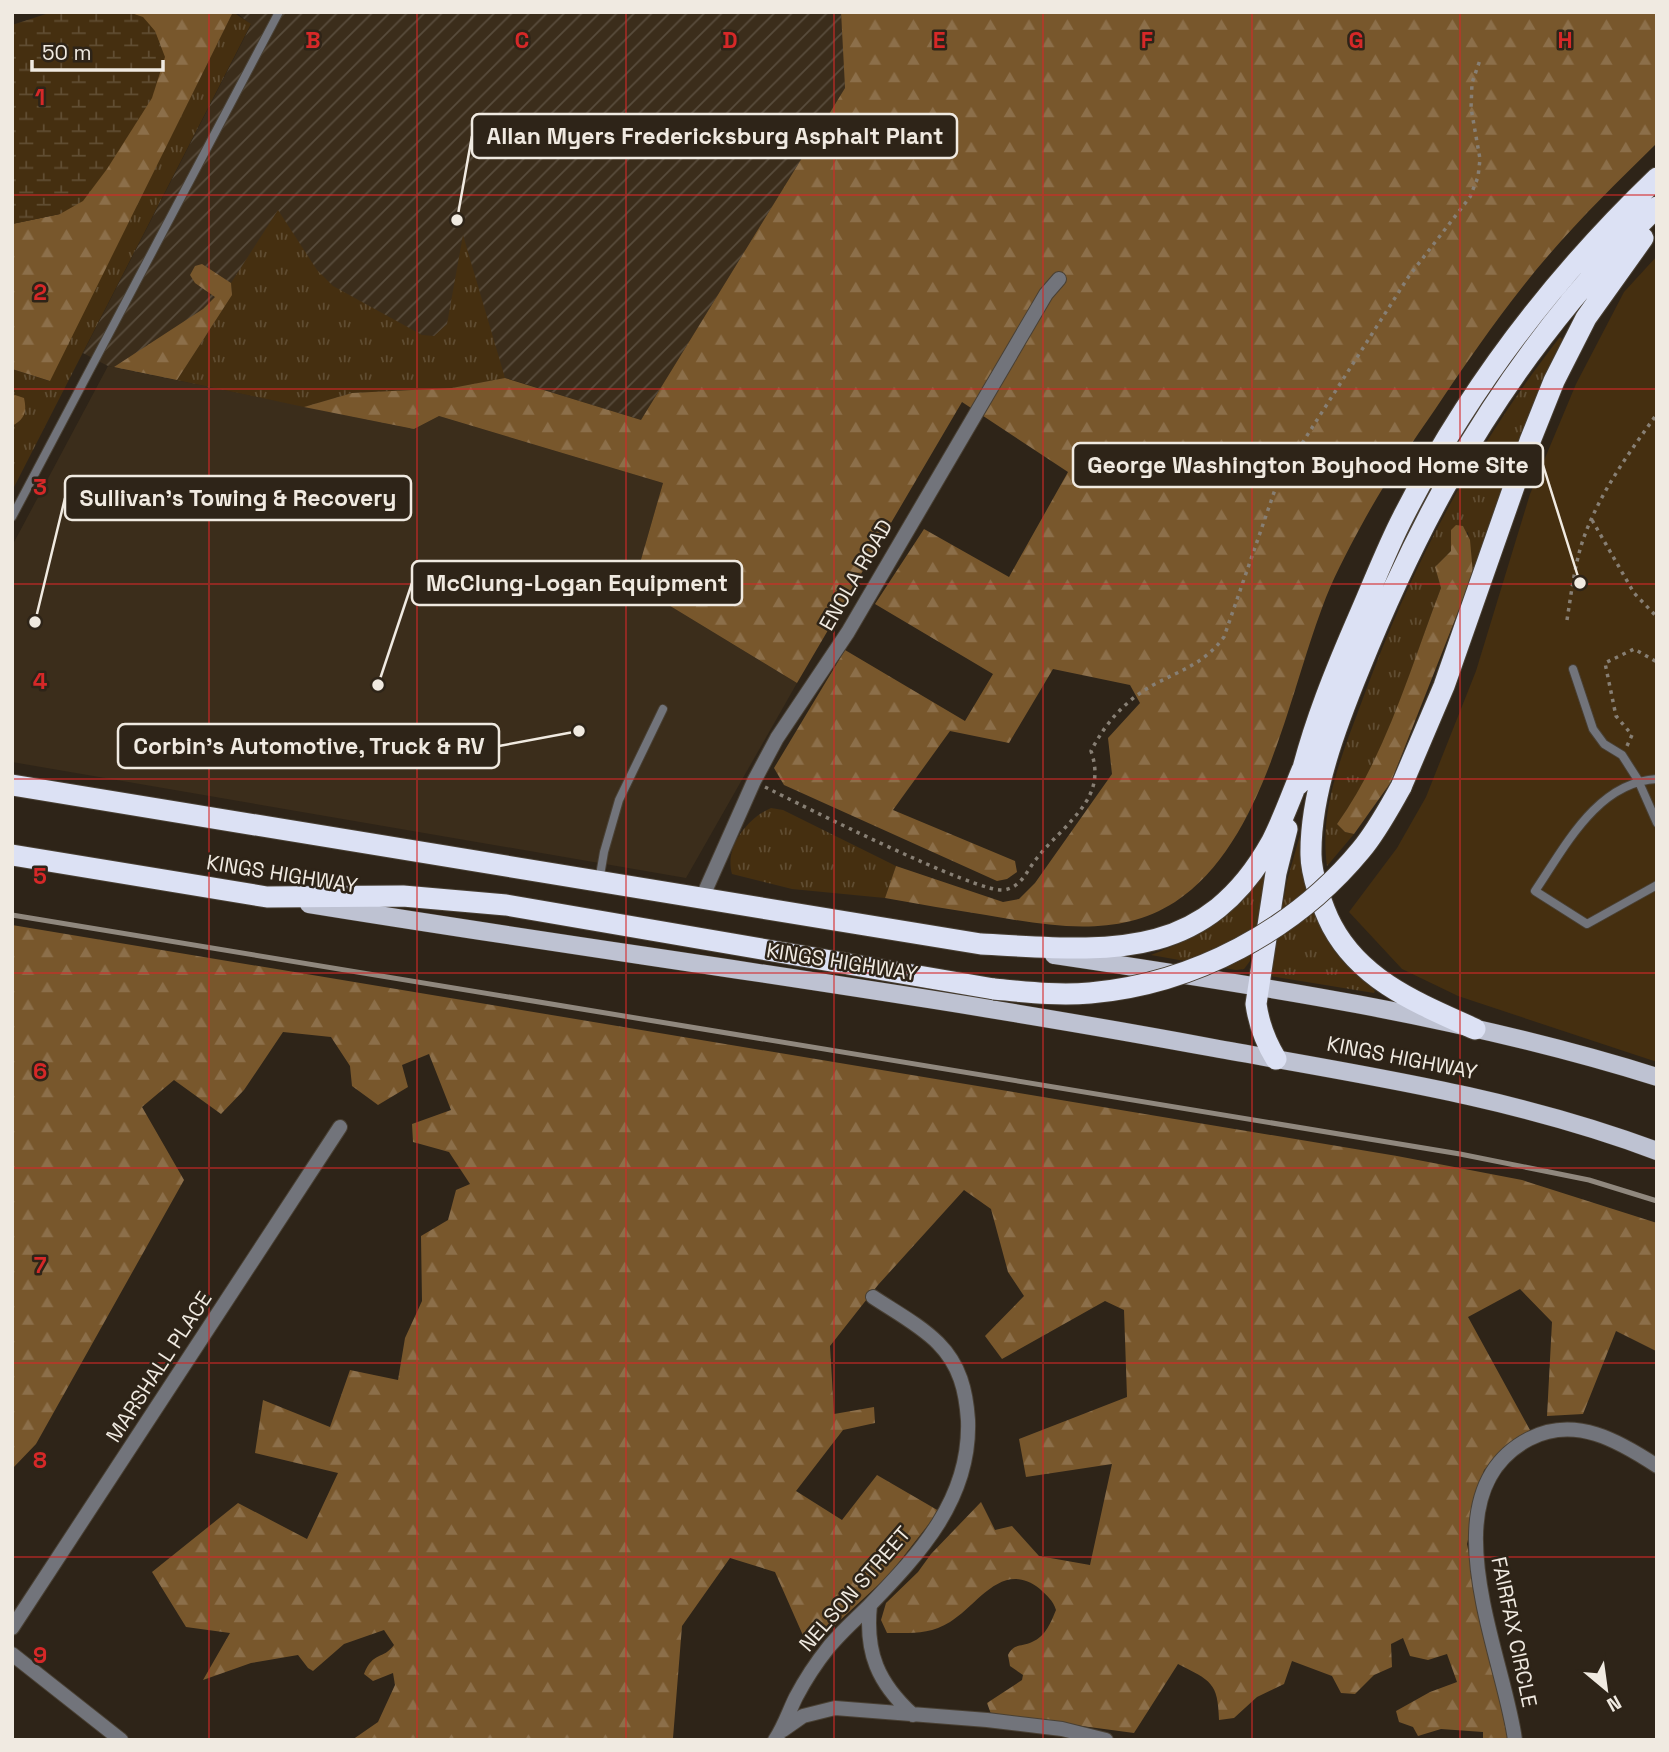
<svg xmlns="http://www.w3.org/2000/svg" width="1669" height="1752" font-family="'Space Grotesk',sans-serif">
	<defs>
		<pattern id="industrial-furrows" width="10" height="10" patternUnits="userSpaceOnUse" patternTransform="scale(1.75)"><rect width="10" height="10" fill="#3b2d1b"/><path d="M-1 1l2-2M0 10L10 0M9 11l2-2" fill="none" stroke="#584c3c"/></pattern>
		<pattern id="grass-tufts" width="24" height="20" patternUnits="userSpaceOnUse" patternTransform="scale(1.75)"><rect width="24" height="20" fill="#452f10"/><path d="M3 7l-1-3M5 7V3M7 7l1-3M15 17l-1-3M17 17v-4M19 17l1-3" fill="none" stroke="#604d32"/></pattern>
		<pattern id="forest-firs" width="22" height="20" patternUnits="userSpaceOnUse" patternTransform="scale(1.75)"><rect width="22" height="20" fill="#78572c"/><path d="M5 1l3.5 6h-7zM16 11l3.5 6h-7z" fill="#8c6f4a"/></pattern>
		<pattern id="wetland-marsh" width="20" height="14" patternUnits="userSpaceOnUse" patternTransform="scale(1.75)"><rect width="20" height="14" fill="#452f10"/><path d="M1 5h8M5 5V1M11 12h8M15 12V8" fill="none" stroke="#604d32"/></pattern>
	</defs>
	<rect width="100%" height="100%" fill="#2e2418"/>
	<path fill="#3b2d1b" d="M108,366l306,63 25,-13 224,67 -29,101 163,99 -111,195 -674,-116v-216z"/>
	<path fill="url(#industrial-furrows)" d="M236,12h605l4,76 -204,332 -135,-42 -92,51 -306,-63 -25,-13 168,-328z"/>
	<path fill="url(#grass-tufts)" d="M233,12l18,12 -239,467v-122l37,12z
		M278,210l39,60 16,16 89,49 12,1 13,-12 16,-89 42,143 -53,10 -100,5 -48,14 -127,-27 55,-85 -1,-12z
		M1560,337l4,4 -91,233 -5,-42 -17,10v9l-16,16 6,21c-30,78 -54,168 -104,236l8,8 9,2 -27,32c-8,-58 15,-111 35,-165 49,-134 110,-251 198,-364z
		M771,808l12,2 113,56 -11,32 -93,-9 -60,-15c-8,-27 16,-56 39,-66z
		M1304,834c6,31 11,89 29,115 11,16 27,28 42,42l-1,2 -104,-17 17,-95 13,-46z
		M1263,877l2,1 -15,83 -6,8 -8,1 -85,-15c53,-20 75,-37 112,-78z"/>
	<path fill="url(#forest-firs)" d="M128,12h105l-183,369 -38,-12v-145l48,-10 104,-157c-8,-23 -10,-36 -36,-45z
		M841,12h816v131c-46,45 -93,91 -133,142 -31,39 -60,81 -88,123 -27,39 -53,77 -75,118 -14,26 -29,54 -39,82 -35,93 -59,236 -147,294 -58,37 -125,24 -189,13 -33,-5 -67,-11 -101,-17l11,-32 107,36 16,-3 16,-16 77,-109 -4,-36 32,-35 -10,-18 -77,-16 -44,74 -59,-12 -57,79 122,51 2,11 -10,7 -10,2 -213,-96 -10,-17 71,-118 120,71 28,-47 -118,-70 49,-75 85,48 59,-105 -106,-70 -165,281 -163,-99 29,-101 -224,-67 -25,13 -110,-22 48,-14 100,-5 53,-10 136,42 204,-332z
		M202,264l29,19 1,12 -55,85 -63,-13 89,-58 12,-12 -20,-14 -5,-8 5,-9z
		M12,394l12,4c3,14 1,21 -12,28z
		M1456,525l7,1 7,14 3,34 -82,208 -37,52 -9,-2 -8,-8c49,-68 74,-158 104,-236l-6,-21 16,-16v-21z
		M12,925l1385,231 125,24 135,43v162l-1,-34 -40,-20 -33,83 -36,2 5,-94 -32,-33 -52,28 62,113 -46,40 -17,74 41,196h-25v-8l-42,-3 -23,7 -5,-9 -14,-5 -3,-11 34,-19 27,-10 -10,-28 -19,6 -18,-4 -7,-18 -12,6 1,23 -18,8 -19,19 -14,-1 -9,-17 -40,-15 -8,23 -27,13 -23,21 -15,2c-1,-38 -8,-39 -41,-56l-44,69 -143,-19 -4,-11 35,-23 1,-5 -13,-9 -2,-11c6,-12 14,-8 24,-13 14,-6 19,-20 24,-32 -3,-10 -9,-14 -16,-21 -38,-30 -62,16 -90,33 -21,13 -41,11 -63,11l-6,-13 5,-17 32,-31 13,-18 50,-52 14,28 17,-4 27,30 51,9 22,-101 -86,13 -7,-38 108,-42 -3,-87 -19,-9 -103,58 -17,-23 39,-40 -16,-24 -17,-63 -27,-19 -86,95 -48,61 4,68 40,-7 1,16 -32,7 -47,61 46,29 35,-45 62,36 -50,64 -80,74 -34,-77 -45,-14 -48,68 -9,112 3,2h-324l26,-18 17,-37 -2,-12 -20,8 -9,-7c9,-23 19,-14 30,-29l-10,-15 -40,14 -31,27 -5,-3 -10,-13 -47,8 -48,17 27,-47 -44,-6 -34,-55 86,-69 69,36 31,-66 -83,-20 8,-53 67,27 20,-57 48,10 7,-42 17,-37 -1,-65 27,-16 8,-30 14,-6 -21,-32 -36,-10 -1,-18 39,-14 -22,-56 -27,11 6,22 -30,18 -26,-19 -2,-20 -19,-29 -48,-5 -39,58 -23,24 -47,-34 -32,27 42,73 -148,264 -24,25z"/>
	<path fill="url(#wetland-marsh)" d="M52,12h76l15,5 12,14 10,26 -13,41 -45,71 -24,32 -23,13 -48,10v-199z"/>
	<path fill="#452f10" d="M1657,256v806l-199,-66 -56,-27 -53,-57 48,-64 29,-51 50,-126 54,-177 46,-110 48,-92z"/>
	<g fill="none" stroke-linecap="round" stroke-linejoin="round">
		<defs>
			<path id="lane" d="M12,517l267,-505
				M1573,669l20,60 11,15 18,11 16,25 19,43
				M1657,779c-60,3 -92,68 -122,112l52,33 70,-39
				M599,881l5,-29 15,-52 44,-91"/>
			<path id="street" d="M702,898l52,-117 23,-43 71,-106 198,-338 13,-15
				M870,1605c-5,48 8,78 43,110
				M12,1628l328,-501
				M12,1654l109,86
				M783,1730l20,-14 32,-8 152,12 75,9 44,11
				M775,1740c9,-13 14,-29 21,-43 9,-17 20,-34 32,-49 12,-15 27,-28 41,-42 51,-53 102,-107 99,-186 -2,-29 -8,-55 -30,-77 -18,-18 -44,-32 -65,-46
				M1515,1740c-11,-85 -90,-247 14,-301 46,-24 90,2 128,27"/>
			<path id="primary" d="M309,904c301,49 605,88 905,144 149,27 300,49 443,103
				M1054,955c201,30 409,61 603,122"/>
			<path id="highway" d="M1299,784c14,-59 37,-115 61,-170 14,-32 27,-66 43,-97 64,-126 152,-241 254,-339
				M12,785l969,159c121,6 221,22 290,-101 12,-23 21,-49 31,-73
				M1401,787l43,-101 86,-245 24,-60 32,-63 57,-80
				M12,855l255,42 136,-1 103,9 488,84
				M1475,1029c-55,-25 -113,-47 -143,-103 -9,-17 -21,-52 -21,-71 -1,-62 26,-132 49,-188 55,-136 118,-253 211,-366 27,-32 55,-65 86,-94
				M1276,1059c-11,-18 -17,-34 -20,-55l20,-131 11,-44"/>
		</defs>
		<use href="#lane" stroke="#494034" stroke-width="10"/>
		<use href="#street" stroke="#494034" stroke-width="16"/>
		<use href="#primary" stroke="#494034" stroke-width="19"/>
		<use href="#highway" stroke="#494034" stroke-width="23"/>
		<path stroke="#877f74" stroke-width="3.5" stroke-dasharray="3.5 5" stroke-linecap="butt" d="M1592,520l42,73 23,24
			M1567,620c4,-25 7,-50 14,-74 15,-48 47,-92 76,-132
			M1627,746l5,-11 -16,-19 -11,-53 29,-14 23,13
			M765,787c34,17 213,107 239,103 18,-3 23,-20 33,-32 8,-10 17,-19 26,-28 23,-25 40,-44 28,-79 15,-29 34,-50 62,-66 28,-15 51,-21 71,-48l54,-156 131,-205 61,-79 8,-20 2,-18 -9,-51 1,-25 8,-23"/>
		<use href="#lane" stroke="#72747b" stroke-width="8"/>
		<use href="#street" stroke="#72747b" stroke-width="14"/>
		<use href="#primary" stroke="#bec2d2" stroke-width="18"/>
		<use href="#highway" stroke="#dce1f4" stroke-width="21"/>
		<path stroke="#90887e" stroke-width="5" d="M12,915l1448,239 129,26 68,21"/>
		<defs>
			<path id="highway-bridge" d="M994,989c32,3 64,7 96,4 104,-9 205,-63 271,-143 16,-19 28,-42 40,-63"/>
		</defs>
		<use href="#highway-bridge" stroke="#494034" stroke-width="23" stroke-linecap="butt"/>
		<use href="#highway-bridge" stroke="#dce1f4" stroke-width="21"/>
	</g>
	<path fill="none" stroke="#d62828" stroke-width="2" stroke-opacity="0.55" d="M209,12v1728M417,12v1728M626,12v1728M834,12v1728M1043,12v1728M1252,12v1728M1460,12v1728M12,195h1645M12,389h1645M12,584h1645M12,779h1645M12,973h1645M12,1168h1645M12,1363h1645M12,1557h1645"/>
	<g text-anchor="middle" stroke-width="5" stroke-linejoin="round" paint-order="stroke">
		<g font-size="21" fill="#f0eae1" stroke="#2e2418">
			<text transform="translate(856 575) rotate(-60)" y="7">ENOLA ROAD</text>
			<text transform="translate(282 874) rotate(9)" y="7">KINGS HIGHWAY</text>
			<text transform="translate(842 962) rotate(9)" y="7">KINGS HIGHWAY</text>
			<text transform="translate(1402 1058) rotate(11)" y="7">KINGS HIGHWAY</text>
			<text transform="translate(159 1367) rotate(-57)" y="7">MARSHALL PLACE</text>
			<text transform="translate(855 1589) rotate(-49)" y="7">NELSON STREET</text>
			<text transform="translate(1514 1632) rotate(78)" y="7">FAIRFAX CIRCLE</text>
		</g>
	</g>
	<g font-size="23" text-anchor="middle" font-weight="bold" fill="#d62828" stroke="#2e2418" stroke-width="5" stroke-linejoin="round" paint-order="stroke">
		<text x="313" y="48">B</text>
		<text x="522" y="48">C</text>
		<text x="730" y="48">D</text>
		<text x="939" y="48">E</text>
		<text x="1147" y="48">F</text>
		<text x="1356" y="48">G</text>
		<text x="1565" y="48">H</text>
		<text x="40" y="105">1</text>
		<text x="40" y="300">2</text>
		<text x="40" y="495">3</text>
		<text x="40" y="689">4</text>
		<text x="40" y="884">5</text>
		<text x="40" y="1079">6</text>
		<text x="40" y="1273">7</text>
		<text x="40" y="1468">8</text>
		<text x="40" y="1663">9</text>
	</g>
	<path fill="none" stroke="#f0eae1" stroke-width="2.5" d="M457 220L472 136M1580 583L1543 465M35 622L65 498M378 685L412 583M579 731L499 746"/>
	<g fill="#f0eae1" stroke="#2e2418" stroke-width="2.5">
		<circle cx="457" cy="220" r="7"/>
		<circle cx="1580" cy="583" r="7"/>
		<circle cx="35" cy="622" r="7"/>
		<circle cx="378" cy="685" r="7"/>
		<circle cx="579" cy="731" r="7"/>
	</g>
	<g fill="#2e2418" stroke="#f0eae1" stroke-width="2.5">
		<rect x="472" y="114" width="485" height="44" rx="7"/>
		<rect x="1073" y="443" width="470" height="44" rx="7"/>
		<rect x="65" y="476" width="346" height="44" rx="7"/>
		<rect x="412" y="561" width="330" height="44" rx="7"/>
		<rect x="118" y="724" width="381" height="44" rx="7"/>
	</g>
	<g font-size="23" text-anchor="middle" font-weight="bold" fill="#f0eae1">
		<text x="715" y="144">Allan Myers Fredericksburg Asphalt Plant</text>
		<text x="1308" y="473">George Washington Boyhood Home Site</text>
		<text x="238" y="506">Sullivan's Towing &amp; Recovery</text>
		<text x="577" y="591">McClung-Logan Equipment</text>
		<text x="309" y="754">Corbin's Automotive, Truck &amp; RV</text>
	</g>
	<rect width="1669" height="1752" fill="none" stroke="#f0eae1" stroke-width="28"/>
	<g transform="translate(1606 1689) rotate(151)" stroke="#2e2418" stroke-width="5" paint-order="stroke">
	<path d="M0-5L12 26L0 18L-12 26Z" fill="#f0eae1"/>
	<text y="-10" font-size="19" font-weight="bold" text-anchor="middle" fill="#f0eae1">N</text>
	</g>
	<path d="M32 60v10h131v-10" fill="none" stroke="#f0eae1" stroke-width="3.5"/>
	<text x="42" y="60" font-size="21" fill="#f0eae1" stroke="#2e2418" stroke-width="5" paint-order="stroke">50 m</text>
</svg>
